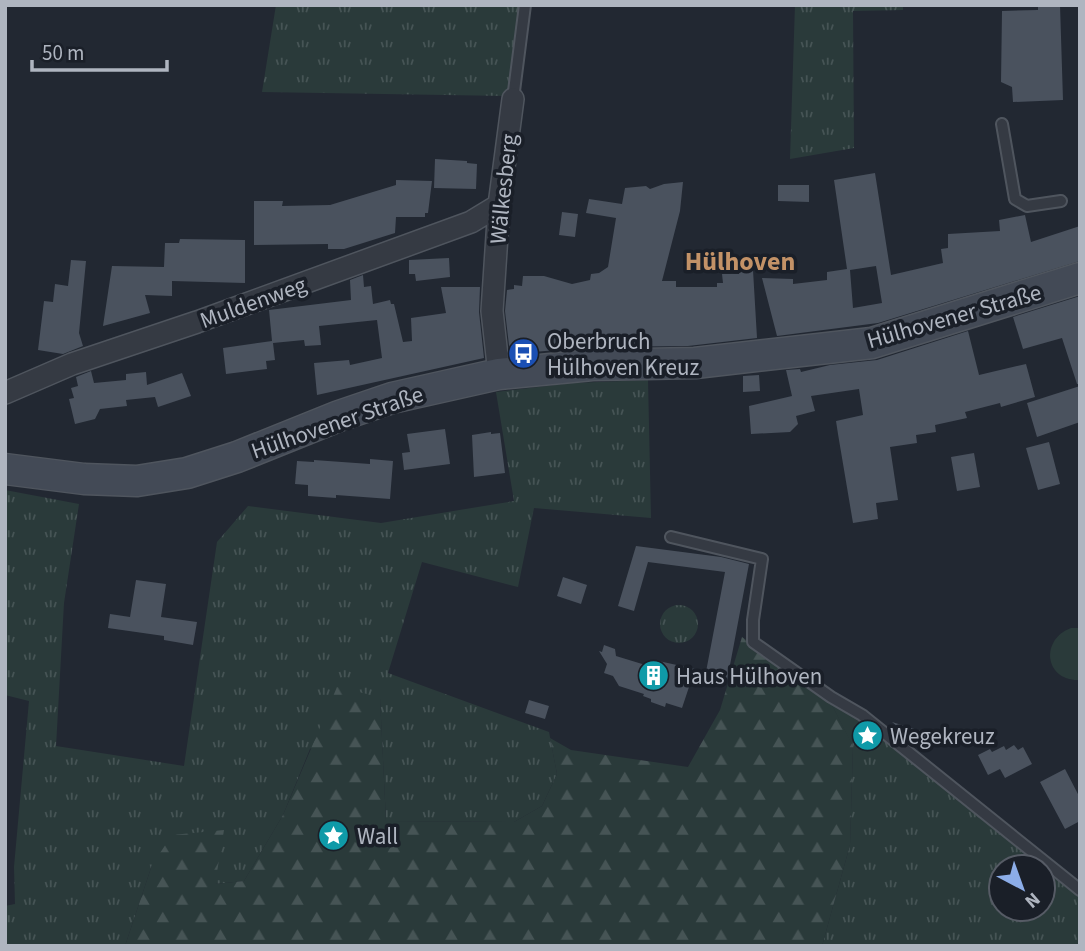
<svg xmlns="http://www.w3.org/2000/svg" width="1085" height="951" font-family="'Source Sans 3',sans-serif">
	<defs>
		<pattern id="grass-tufts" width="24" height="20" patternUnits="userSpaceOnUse" patternTransform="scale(1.75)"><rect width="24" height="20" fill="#2a3a3a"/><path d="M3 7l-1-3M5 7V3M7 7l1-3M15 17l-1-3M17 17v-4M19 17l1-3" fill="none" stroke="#465455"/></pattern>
		<pattern id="forest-firs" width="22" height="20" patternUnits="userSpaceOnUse" patternTransform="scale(1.75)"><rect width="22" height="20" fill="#2a3a3a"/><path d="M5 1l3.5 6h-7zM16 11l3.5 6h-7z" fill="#465455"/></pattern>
	</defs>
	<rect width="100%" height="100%" fill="#222832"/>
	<path fill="url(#grass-tufts)" fill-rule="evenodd" d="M276,5h243l-12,91 -245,-4z
		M795,5h108v5l-50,1 1,137 -64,11z
		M648,380l3,138 -117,-10 -16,79 -96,-25 -34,111 161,59 8,42 -15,32 -28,16 -128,-1 -6,-123 -70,51 -27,66 -39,66 -29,3 -63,-19 -27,81h-120v-40l10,-2 -1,-37 15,-166 -24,-6v-205l74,14 -15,99 -8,143 128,20 33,-224 31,-36 133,17 133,-22 -18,-109 77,-9z
		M660 624a19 19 0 1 1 38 0a19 19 0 1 1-38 0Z
		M831,703l27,12 85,72 137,108v51h-258l28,-101 3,-98zM1001,867h42v42h-42z"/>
	<path fill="url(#forest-firs)" d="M742,637l89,66 22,43 -3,99 -28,101h-697l27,-81 20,-30 52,-5 -9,54 29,-3 39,-66 54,-128 43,10 6,124 128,1 28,-16 15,-32 -7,-36 21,12 117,17 32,-57z"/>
	<path fill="#2a3a3a" d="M1071,628h9v52c-35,2 -41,-40 -9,-52z"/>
	<path fill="#4a525e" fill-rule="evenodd" d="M1038,5h22l3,95 -50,2 -1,-15 -11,-5 1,-71 36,-1z
		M435,159l32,2v2l10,1 -1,25 -42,-1z
		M875,173l16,102 52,-12 -2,-14 7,-1v-14l52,-3 -1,-11 26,-5 6,27 49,-16v35l-202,62 -101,13 -15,-58 31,1v5l34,-4v-8l20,-3 -13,-89zM876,266l6,37 -29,5 -3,-38z
		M396,180l36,1 -4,32h-3v4h-29l-1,16 -51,16h-16v-5l-74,1v-44h29l-1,5 48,-1 66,-20z
		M683,182l-3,29 -18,70h14v6h41v-4h6l-1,-9h17v-4h14l4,68 -69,8 -96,1 -82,7 -5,-43 2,-21 7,-1v-4l8,1 1,-10h21l28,8 18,-4 1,-6 8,-1 9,-6 8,-49 -30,-5 3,-14 33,5 3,-16 21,-2 4,3 14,-5z
		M778,185h31v17l-31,-1z
		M562,212l16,2 -3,23 -16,-2z
		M180,239l65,1v43l-73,-2v15l-27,-1 5,18 -47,13 9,-60 52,1 1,-24h14z
		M449,258l1,19 -34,4 -1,-7h-6v-14z
		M71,260l15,1 -7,72 4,13 -20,8 -25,-4 6,-49 9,1 2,-18 13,2z
		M363,275l1,12 7,-1 2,18 17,-4 1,4h3l9,38 9,-1 -1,-23 35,-5 -5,-26h39l-1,25 5,46 -167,37 -3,-32 35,-3 1,5 32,-7 -5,-38 -58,6 2,19 -16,1 -1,-6 -31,3 2,17 -9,1 1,8 -41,5 -3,-26 49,-7 -3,-31 82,-10 -1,-20z
		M1080,296v88h-3l-15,-46 -39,11 -10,-32z
		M968,331l11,44 47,-11 9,33 -34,10 -1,-4 -35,9 2,6 -32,7 1,7 -20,3 1,8 -27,4 8,53 -22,3 2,16 -25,4 -15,-89 -2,-13 27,-6 -4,-26 -48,7 4,15 -19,5 2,8 -8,8 -39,2 -2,-28 43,-10 -6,-26 14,-1 1,3 29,-7 47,-5z
		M91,371l3,12 32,-3v-6l20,-2 1,13 35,-12 9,23 -33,11 -3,-10 -29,3 1,6 -27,3 -5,10 -20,5 -6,-25 5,-1 -3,-10 7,-2 -2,-9z
		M759,375l1,16 -17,1v-16z
		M1080,386v36l-43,15 -10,-34z
		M445,429l5,35 -46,6 -2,-17 8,-1 -3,-18z
		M491,432v2l9,-1 5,40 -31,4 -2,-42z
		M1049,442l11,42 -22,6 -12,-42z
		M974,453l6,34 -23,4 -6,-34z
		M370,459l23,2 -3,38 -54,-4v3l-28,-2v-11l-13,-1 2,-23 17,1v-2l56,4z
		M636,546l85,11 28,7 -22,117 -22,-4 20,-105 -77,-10 -14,49 -16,-5z
		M563,577l24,8 -6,19 -24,-8z
		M136,580l30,4 -5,33 36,5 -4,23 -29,-5v-4l-56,-8 2,-14 20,3z
		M604,645l11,4 1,7 36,11 2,-7 41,9 -13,39 -16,-5 -1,4 -14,-5v-3l-8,-3 1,-2 -25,-8 -6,-10 -9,-3 3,-9 -8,-13 3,1z
		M529,700l20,6 -4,13 -20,-6z
		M892,722l42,13 -6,17z
		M1014,745l4,5 5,-3 9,17 -27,14 -5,-9 -12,6 -10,-20 12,-6 2,3 12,-6 2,4z
		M1065,769l15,29v23l-15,8 -25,-47z"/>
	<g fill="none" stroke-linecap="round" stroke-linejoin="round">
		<defs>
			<path id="lane" d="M513,99l12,-94
				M1002,124l13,75 12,7 34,-5
				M671,537l91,22 -9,61v22l78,55 31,18 218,175"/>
			<path id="street" d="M499,374l-7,-63 7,-106 14,-106
				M5,393l67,-29 125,-42 274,-100 28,-17"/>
			<path id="secondary" d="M5,469l79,10 53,2 50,-8 50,-16 102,-41 53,-18 107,-24 93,-9 103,-2 177,-20 208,-65"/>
		</defs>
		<use href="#lane" stroke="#4f555e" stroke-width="14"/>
		<use href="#street" stroke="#4f555e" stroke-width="24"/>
		<use href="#secondary" stroke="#4f555e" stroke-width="33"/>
		<use href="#lane" stroke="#353a43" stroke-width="10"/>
		<use href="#street" stroke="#353a43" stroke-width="21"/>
		<use href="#secondary" stroke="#434a56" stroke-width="30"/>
	</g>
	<defs>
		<symbol id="bus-disc" viewBox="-11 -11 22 22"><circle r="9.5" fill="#1a4fb4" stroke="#1a1f28"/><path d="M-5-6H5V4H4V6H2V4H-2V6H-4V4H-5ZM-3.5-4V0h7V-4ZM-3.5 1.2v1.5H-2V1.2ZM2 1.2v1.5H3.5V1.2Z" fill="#fff"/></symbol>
		<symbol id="building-disc" viewBox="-11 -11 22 22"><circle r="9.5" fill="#0f9aa8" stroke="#1a1f28"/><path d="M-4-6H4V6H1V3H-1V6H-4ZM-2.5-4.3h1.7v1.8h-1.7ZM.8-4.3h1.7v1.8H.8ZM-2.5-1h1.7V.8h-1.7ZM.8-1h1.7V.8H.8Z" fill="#fff"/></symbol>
		<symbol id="sight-disc" viewBox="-11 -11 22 22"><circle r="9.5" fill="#0f9aa8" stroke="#1a1f28"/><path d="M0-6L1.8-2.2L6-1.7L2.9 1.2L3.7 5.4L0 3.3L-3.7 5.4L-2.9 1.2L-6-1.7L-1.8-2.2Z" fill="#fff"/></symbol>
	</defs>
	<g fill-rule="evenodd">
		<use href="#bus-disc" x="506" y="336" width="35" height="35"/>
		<use href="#building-disc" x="636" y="658" width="35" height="35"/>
		<use href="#sight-disc" x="850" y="718" width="35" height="35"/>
		<use href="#sight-disc" x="316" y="818" width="35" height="35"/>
	</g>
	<g text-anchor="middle" stroke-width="7" stroke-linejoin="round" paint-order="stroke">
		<g font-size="23" fill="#afb5c0" stroke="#1a1f28">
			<text transform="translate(503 189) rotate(-84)" y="8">Wälkesberg</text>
			<text transform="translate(253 302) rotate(-20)" y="8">Muldenweg</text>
			<text transform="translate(954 316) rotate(-16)" y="8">Hülhovener Straße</text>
			<text transform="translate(337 422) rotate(-19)" y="8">Hülhovener Straße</text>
		</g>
		<g font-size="23" fill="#afb5c0" stroke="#1a1f28" text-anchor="start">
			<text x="547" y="349">Oberbruch<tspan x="547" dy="26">Hülhoven Kreuz</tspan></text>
			<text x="676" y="684">Haus Hülhoven</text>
			<text x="890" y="744">Wegekreuz</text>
			<text x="357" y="844">Wall</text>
		</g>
		<g font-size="26" font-weight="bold" fill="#c39267" stroke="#1a1f28">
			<text x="740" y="270">Hülhoven</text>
		</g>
	</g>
	<rect width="1085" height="951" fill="none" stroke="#afb5c0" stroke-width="14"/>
	<g transform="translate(1022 888) rotate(139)"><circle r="33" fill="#1a1f28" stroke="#565b65" stroke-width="2"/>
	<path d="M0-5L12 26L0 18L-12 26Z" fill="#8cade8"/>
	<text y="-10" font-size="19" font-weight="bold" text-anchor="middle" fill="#afb5c0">N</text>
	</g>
	<path d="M32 60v10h135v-10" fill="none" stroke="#afb5c0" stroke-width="3.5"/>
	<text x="42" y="60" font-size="21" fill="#afb5c0" stroke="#1a1f28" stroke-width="5" paint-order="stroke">50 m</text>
</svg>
